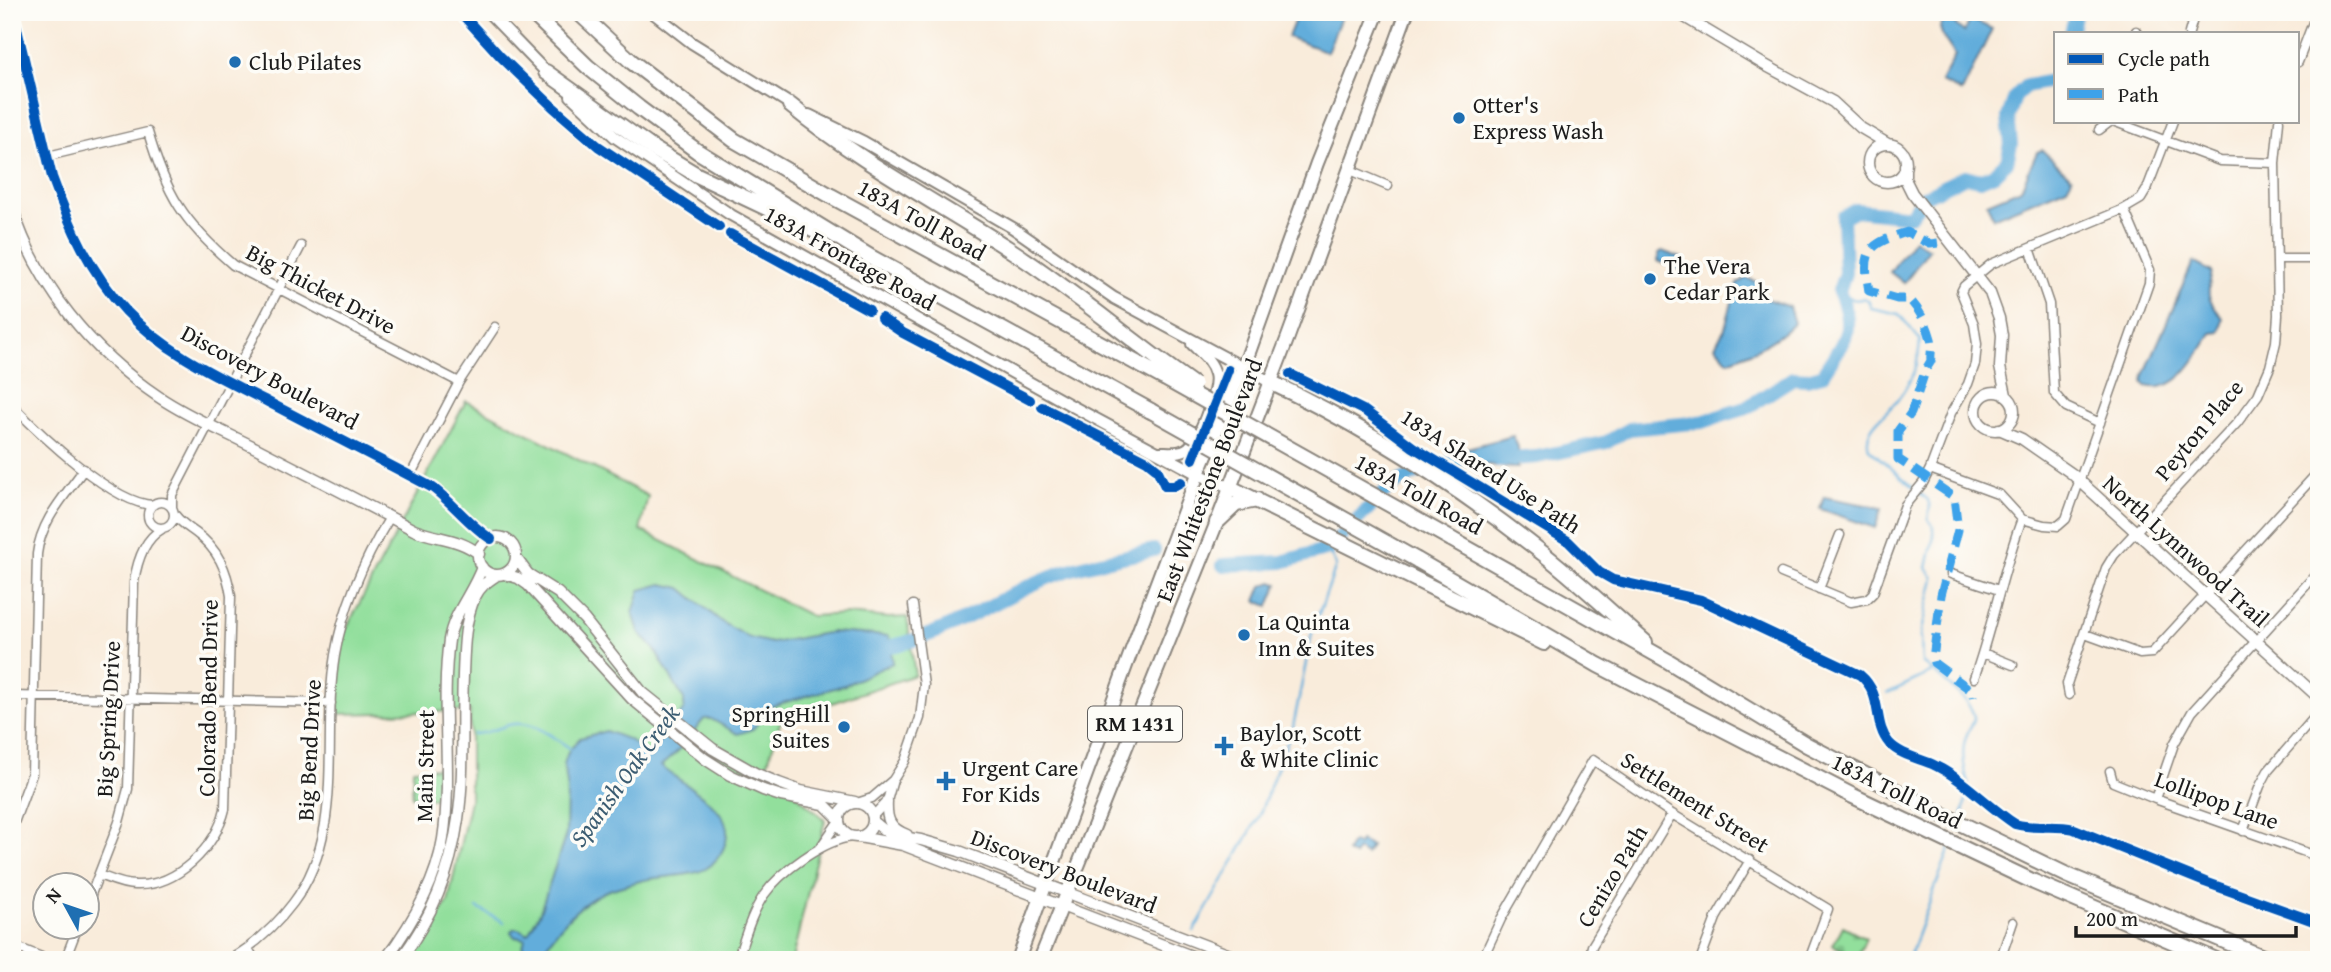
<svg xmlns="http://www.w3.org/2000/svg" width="2331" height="972" font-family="'Gentium Book Plus',serif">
	<defs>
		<pattern id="cemetery-stones" width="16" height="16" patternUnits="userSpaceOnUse" patternTransform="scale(1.75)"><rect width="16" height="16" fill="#92df9c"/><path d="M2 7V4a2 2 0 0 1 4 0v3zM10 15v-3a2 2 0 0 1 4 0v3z" fill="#7dbf86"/></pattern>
	</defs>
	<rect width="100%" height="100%" fill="#fdfcf7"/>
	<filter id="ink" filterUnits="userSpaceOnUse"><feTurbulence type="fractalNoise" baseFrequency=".0143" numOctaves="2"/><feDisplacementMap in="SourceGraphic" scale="14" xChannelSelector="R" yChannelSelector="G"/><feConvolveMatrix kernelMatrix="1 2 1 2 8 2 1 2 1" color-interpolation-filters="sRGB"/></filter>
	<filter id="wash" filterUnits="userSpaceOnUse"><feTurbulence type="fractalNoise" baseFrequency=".00686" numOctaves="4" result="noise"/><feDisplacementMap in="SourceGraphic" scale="28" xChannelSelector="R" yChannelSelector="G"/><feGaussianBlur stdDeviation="1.57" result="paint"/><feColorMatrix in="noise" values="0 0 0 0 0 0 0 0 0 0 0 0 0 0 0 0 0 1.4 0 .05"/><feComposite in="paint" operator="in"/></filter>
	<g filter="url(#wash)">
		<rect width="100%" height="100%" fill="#f9ecdb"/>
		<path fill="#92df9c" stroke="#577e5c" stroke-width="2" d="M466,401l182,95 -8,34 171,86 36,-2 42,4 18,-1 8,58 -134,45 -15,48 59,52 -33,140h-384l40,-58 22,-102v-89l-132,3 1,-72z
			M438,768v31l-26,-3 1,-27z"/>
		<path fill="url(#cemetery-stones)" stroke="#577e5c" stroke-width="2" d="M1843,926l23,12 -9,20 -24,-13z"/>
		<path fill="#62addb" stroke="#3f647c" stroke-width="2" d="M1298,12h45l-16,40 -39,-15z
			M1947,12h14l-6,12 9,8 7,-13 21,10 -30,63 -21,-10 14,-27 -12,-18 -3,-9z
			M2042,150l30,28 -5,9 -74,31 -6,-15 34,-14 16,-37z
			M1914,239l15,10 -25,34 -14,-11z
			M1662,251l22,8 -4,11 -22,-9 1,-8z
			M2193,262l19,10c-6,24 -5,28 11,46l-3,14 -8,1c-14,22 -34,62 -66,53l-3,-4 1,-7z
			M1746,278l11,4 10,17 22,8 5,16c-19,19 -41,29 -66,38l-13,-15 10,-18 12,-44z
			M1513,436l5,11v21c-14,0 -28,-4 -41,-4 -14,1 -26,3 -40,2l3,-6 14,-3 10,-8z
			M1824,497l58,11 -7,20 -55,-19z
			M1272,582l6,2 -9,22 -13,-5 6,-15z
			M662,584l19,4 42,35 27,15 22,5 60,-11 57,4 4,27 -48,22 -73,21 -19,23 -15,5 -27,-15h-7l-26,32 -17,15c17,15 56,35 64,56 7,17 -4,36 -18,46 -12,8 -42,8 -57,11 -8,1 -39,10 -46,13 -29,14 -51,41 -66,68h-19l6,-21 -10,-2 -4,-5 2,-3h6l9,5 12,-22 26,-78 1,-50 -3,-20 4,-12 12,-14 26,-7 24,9 20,18 12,-20 22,-29v-9l-29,-50 -16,-18 -6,-19 7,-23z
			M1360,841l11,5 -5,9 -9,-5 -3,6 -7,-4 5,-10 6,3z"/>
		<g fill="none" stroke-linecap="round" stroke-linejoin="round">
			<path stroke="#62addb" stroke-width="2.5" d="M1840,288c10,9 11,15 24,10l4,2 3,8 28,6 21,26c-1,22 -8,41 -21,58 -12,17 -37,28 -30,51l59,51 2,7 -2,12 6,9v8l-7,32 7,10 -13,57 1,27c12,11 53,40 52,57 -1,6 -5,10 -7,15 -7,17 -3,33 1,50
				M1888,693l44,-21
				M473,734c13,0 20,-4 32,-8 24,-9 47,10 66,23
				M1962,819l5,-27
				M477,908l27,14
				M1194,931l64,-113 35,-91 19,-94 24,-67 -8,-17
				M1908,960l42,-112"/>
			<path stroke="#62addb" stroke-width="14" d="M2071,33l5,-21
				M1499,460l38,-3 70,-15 22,-13 73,-7 44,-14 47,-30 14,1 15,-4c21,-34 35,-43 17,-84l6,-18 -2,-56 13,-7 54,6 14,-19 41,-21 15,4 14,-6 13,-12 4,-18 -3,-27 7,-20 11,-11 30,-6
				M1223,565l59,-3 46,-13 64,-64 43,-21 20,-1
				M872,649c69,-6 130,-57 194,-78 28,-9 59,-14 88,-21"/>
		</g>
	</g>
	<g filter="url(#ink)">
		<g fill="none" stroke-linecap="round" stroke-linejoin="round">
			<defs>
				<path id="minor" d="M2136,31l2,2
					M2189,33l6,-21
					M2298,62l19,-50
					M2113,121l107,40 55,2
					M2099,130l12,-9
					M48,156l100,-24c18,62 36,91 85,133l226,117
					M1348,169l40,17
					M2030,248l19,56 5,89 12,14 34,16
					M2279,259h40
					M12,405c28,29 101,99 141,100
					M1930,469l70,26 22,24 22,6 14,1 8,-7 83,-236 1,-13 -26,-61
					M410,476l49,-94 36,-55
					M148 515a13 13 0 1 1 26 0a13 13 0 1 1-26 0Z
					M172,507v-12l129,-249
					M1781,573l70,29 16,-3 6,-6 32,-88 18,-22 7,-14 21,-56 17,-29 7,-20 2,-20 -3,-20 -13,-32 3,-6 27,-22 133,-55 17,-10 6,-10 26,-68
					M1951,574l48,16
					M1819,589l21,-54
					M2085,634l55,20 12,-1 167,-182
					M1983,653l30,12
					M1974,678c19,-52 28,-107 48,-159
					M2069,695l-2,-11 39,-116 8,-13 123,-132 21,-28 12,-28 6,-25 2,-27 -3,-152 4,-42
					M12,696l319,7
					M2110,771l3,11 42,17 164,58
					M2155,799l19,-55 18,-32 127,-141
					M860,802l12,-4 21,-18
					M873,816l14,-15 6,-21 12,-19 15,-43 4,-33 -11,-80
					M12,828l20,-54 5,-220c4,-34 28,-58 47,-85
					M2243,831l17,-45 8,-15 51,-59
					M822,845l16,-23
					M99,875c11,4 24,10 36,10 42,2 81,-38 90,-76l6,-213c-4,-26 -13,-47 -35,-63 -8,-6 -14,-9 -21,-18
					M88,902l31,-80 9,-33 6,-207c3,-20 10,-43 28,-53
					M12,945l37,15
					M248,949l7,11
					M1701,958l15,-40 34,-58
					M65,960l13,-34
					M229,960c26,-15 46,-33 64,-57 54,-72 28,-164 42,-248 8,-48 29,-95 55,-138
					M737,960c8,-22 14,-46 27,-65 16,-23 60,-55 88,-58
					M1482,960l19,-41 92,-159 79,54 156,95 -19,51
					M1589,960l3,-14 80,-132
					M2000,960l13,-38"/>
				<path id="tertiary" d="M13,12l39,165c18,50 38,95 74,134 40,42 91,65 142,91 55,29 111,57 165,86 21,16 36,37 58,51
					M1676,12l87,52 70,38 28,26 27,16
					M1868 163a19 19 0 1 1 38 0a19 19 0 1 1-38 0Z
					M1905,165v14l7,14 78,100 9,25 3,17 -2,32 6,28
					M12,207c24,78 80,145 147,190 31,21 66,35 99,52 52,27 104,53 156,81 22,9 46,8 65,24
					M1976 411a19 19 0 1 1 38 0a19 19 0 1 1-38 0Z
					M1999,429l23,10 49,34 248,225
					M478 556a19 19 0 1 1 38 0a19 19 0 1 1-38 0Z
					M516,558l12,16 30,19 26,26 58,73 71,57 42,24 24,10 22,8 54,11
					M504,574l14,4 10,7 104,114 73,60 25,16 33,15 18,6 43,8 14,14
					M887,801c-1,18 2,27 20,34
					M839 820a17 17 0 1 1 34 0a17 17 0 1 1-34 0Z
					M873,821l17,14 31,5 38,11 284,109
					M859,837l44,8 299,115
					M385,960c26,-35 51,-77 58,-121 10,-65 -3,-133 6,-199 4,-27 24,-47 33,-73
					M400,960c31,-41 51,-90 58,-141 7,-47 3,-96 5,-144 1,-26 1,-54 12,-78 5,-11 13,-16 22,-22"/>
				<path id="secondary" d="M488,12l61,63
					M652,12l40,31 103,64
					M571,96l44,41 116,78 341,191 126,68 31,13
					M809,115l55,27 149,86 101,70 156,84
					M1160,452c11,0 24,2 31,-7 10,-11 28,-58 24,-71 -3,-13 -14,-21 -23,-30"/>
				<path id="primary" d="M1018,960l121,-330 59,-156 50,-119 69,-192 61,-151
					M1040,960l177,-438 71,-185 119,-325"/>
				<path id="motorway" d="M531,12l57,55 51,41 58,43 175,107 279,153
					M578,12l54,50 102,78 97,56 333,182
					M546,72l106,76 45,27 118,56
					M790,105c68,56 146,97 219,144 56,36 107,79 160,118
					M1270,382c98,46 190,106 275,173 34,27 67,58 100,87
					M1229,487l315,156
					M1217,522l19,-18 21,-4
					M1451,539l217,122 139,84 132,68 128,62 203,85
					M1417,560l181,105 255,131 181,86 182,78"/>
			</defs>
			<use href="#minor" stroke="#8a847c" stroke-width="11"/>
			<use href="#tertiary" stroke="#8a847c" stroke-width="13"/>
			<use href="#secondary" stroke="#8a847c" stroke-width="14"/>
			<use href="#primary" stroke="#8a847c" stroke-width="16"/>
			<use href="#motorway" stroke="#8a847c" stroke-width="18"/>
			<use href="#minor" stroke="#fff" stroke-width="8"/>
			<use href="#tertiary" stroke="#fff" stroke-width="10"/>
			<use href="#secondary" stroke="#fff" stroke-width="10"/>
			<use href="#primary" stroke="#fff" stroke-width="12"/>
			<use href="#motorway" stroke="#fff" stroke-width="14"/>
			<defs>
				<path id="motorway-bridge" d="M1169,367l25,18
					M1164,378l287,161
					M1151,411l266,149"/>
			</defs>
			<use href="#motorway-bridge" stroke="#8a847c" stroke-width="18" stroke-linecap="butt"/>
			<use href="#motorway-bridge" stroke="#fff" stroke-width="14"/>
			<path stroke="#3da2ea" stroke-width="9" stroke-dasharray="18 9" stroke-linecap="butt" d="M1938,243l-8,1 -23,-12c-39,12 -45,18 -38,59l28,8h12c10,10 18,25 22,40 2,6 -1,15 0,22l-5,8 -15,44 -13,18v28l56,38 4,33 -17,65 -8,64 1,4 38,28 1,6"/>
			<defs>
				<path id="cycleway" d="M13,12l39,165c18,50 38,95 74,134 40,42 91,65 142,91 55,29 111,57 165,86 21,16 36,37 58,51
					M460,12l40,44 53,51 45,39 121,81
					M730,234l139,76
					M881,318l22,15 127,67
					M1290,374l75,37 48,36 155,94 31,31 14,8 88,20 159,75c24,20 12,48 29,68 11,12 29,15 43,21 31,14 55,42 83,60 19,6 39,0 59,5l131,53 114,41
					M1042,407l105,54 10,8 8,17h9l7,-4
					M1193,459l35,-89"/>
			</defs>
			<use href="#cycleway" stroke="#fdfcf7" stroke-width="15"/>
			<use href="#cycleway" stroke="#0057b8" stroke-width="10"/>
		</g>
	</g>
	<g fill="#1f6fb2" stroke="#fdfcf7" stroke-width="2.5">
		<circle cx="235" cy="62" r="7"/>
		<circle cx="1459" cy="118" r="7"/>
		<circle cx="1650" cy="279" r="7"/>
		<circle cx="1244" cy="635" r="7"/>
		<circle cx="844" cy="727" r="7"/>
		<path d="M1220.5 735.5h7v7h7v7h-7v7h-7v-7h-7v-7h7z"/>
		<path d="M942.5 770.5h7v7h7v7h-7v7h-7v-7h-7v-7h7z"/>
	</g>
	<g text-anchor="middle" stroke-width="7" stroke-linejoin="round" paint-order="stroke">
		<rect fill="#fdfcf7" stroke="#605f5e" stroke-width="2" x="1088" y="706.5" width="94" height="35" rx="5"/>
		<g font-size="21" font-weight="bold" fill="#1c1c1c">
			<text x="1135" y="731">RM 1431</text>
		</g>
		<g font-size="23" fill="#1c1c1c" stroke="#fdfcf7" text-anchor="start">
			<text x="249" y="70">Club Pilates</text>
			<text x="1473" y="113">Otter's<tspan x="1473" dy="26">Express Wash</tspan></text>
			<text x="1664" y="274">The Vera<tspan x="1664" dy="26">Cedar Park</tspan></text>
			<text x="1258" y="630">La Quinta<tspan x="1258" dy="26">Inn &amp; Suites</tspan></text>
			<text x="830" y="722" text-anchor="end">SpringHill<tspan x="830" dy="26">Suites</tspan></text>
			<text x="1240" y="741">Baylor, Scott<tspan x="1240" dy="26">&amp; White Clinic</tspan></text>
			<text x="962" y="776">Urgent Care<tspan x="962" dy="26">For Kids</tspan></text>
		</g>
		<g font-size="23" fill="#1c1c1c" stroke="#fdfcf7">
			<text transform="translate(922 220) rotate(29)" y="8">183A Toll Road</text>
			<text transform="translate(850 258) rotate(29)" y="8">183A Frontage Road</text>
			<text transform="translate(321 289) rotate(28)" y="8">Big Thicket Drive</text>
			<text transform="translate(270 377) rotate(28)" y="8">Discovery Boulevard</text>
			<text transform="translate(2199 430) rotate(-50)" y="8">Peyton Place</text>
			<text transform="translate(1491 471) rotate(33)" y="8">183A Shared Use Path</text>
			<text transform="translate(1209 480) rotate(-69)" y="8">East Whitestone Boulevard</text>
			<text transform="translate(1419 494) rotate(29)" y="8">183A Toll Road</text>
			<text transform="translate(2186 551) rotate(42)" y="8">North Lynnwood Trail</text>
			<text transform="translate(208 698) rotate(-89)" y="8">Colorado Bend Drive</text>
			<text transform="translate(108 719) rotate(-87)" y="8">Big Spring Drive</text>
			<text transform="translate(309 750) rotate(-87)" y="8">Big Bend Drive</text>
			<text transform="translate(425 766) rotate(-89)" y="8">Main Street</text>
			<text transform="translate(1897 791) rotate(26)" y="8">183A Toll Road</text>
			<text transform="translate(2217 800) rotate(20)" y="8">Lollipop Lane</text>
			<text transform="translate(1695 802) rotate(32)" y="8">Settlement Street</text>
			<text transform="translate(1064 871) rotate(21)" y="8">Discovery Boulevard</text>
			<text transform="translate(1612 876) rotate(-59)" y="8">Cenizo Path</text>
		</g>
		<g font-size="24" font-style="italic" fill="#3c5d72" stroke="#fdfcf7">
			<text transform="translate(625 776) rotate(-54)" y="8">Spanish Oak Creek</text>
		</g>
	</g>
	<rect width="2331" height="972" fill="none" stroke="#fdfcf7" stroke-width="42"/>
	<rect x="2054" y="32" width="245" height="91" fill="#fdfcf7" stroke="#a3a29f" stroke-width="2"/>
	<rect x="2068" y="54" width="35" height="10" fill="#0057b8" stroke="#a3a29f" stroke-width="2"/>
	<text x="2118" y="66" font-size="21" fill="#1c1c1c">Cycle path</text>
	<rect x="2068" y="89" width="35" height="10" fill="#3da2ea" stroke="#a3a29f" stroke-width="2"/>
	<text x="2118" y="102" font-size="21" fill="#1c1c1c">Path</text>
	<g transform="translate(66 906) rotate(310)"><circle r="33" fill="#fdfcf7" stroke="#a3a29f" stroke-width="2"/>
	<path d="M0-5L12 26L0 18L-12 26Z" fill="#1f6fb2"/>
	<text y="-10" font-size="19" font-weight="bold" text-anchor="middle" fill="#1c1c1c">N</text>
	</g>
	<path d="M2076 926v10h220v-10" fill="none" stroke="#1c1c1c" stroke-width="3.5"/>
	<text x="2086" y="926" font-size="21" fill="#1c1c1c" stroke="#fdfcf7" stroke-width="5" paint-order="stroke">200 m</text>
</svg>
